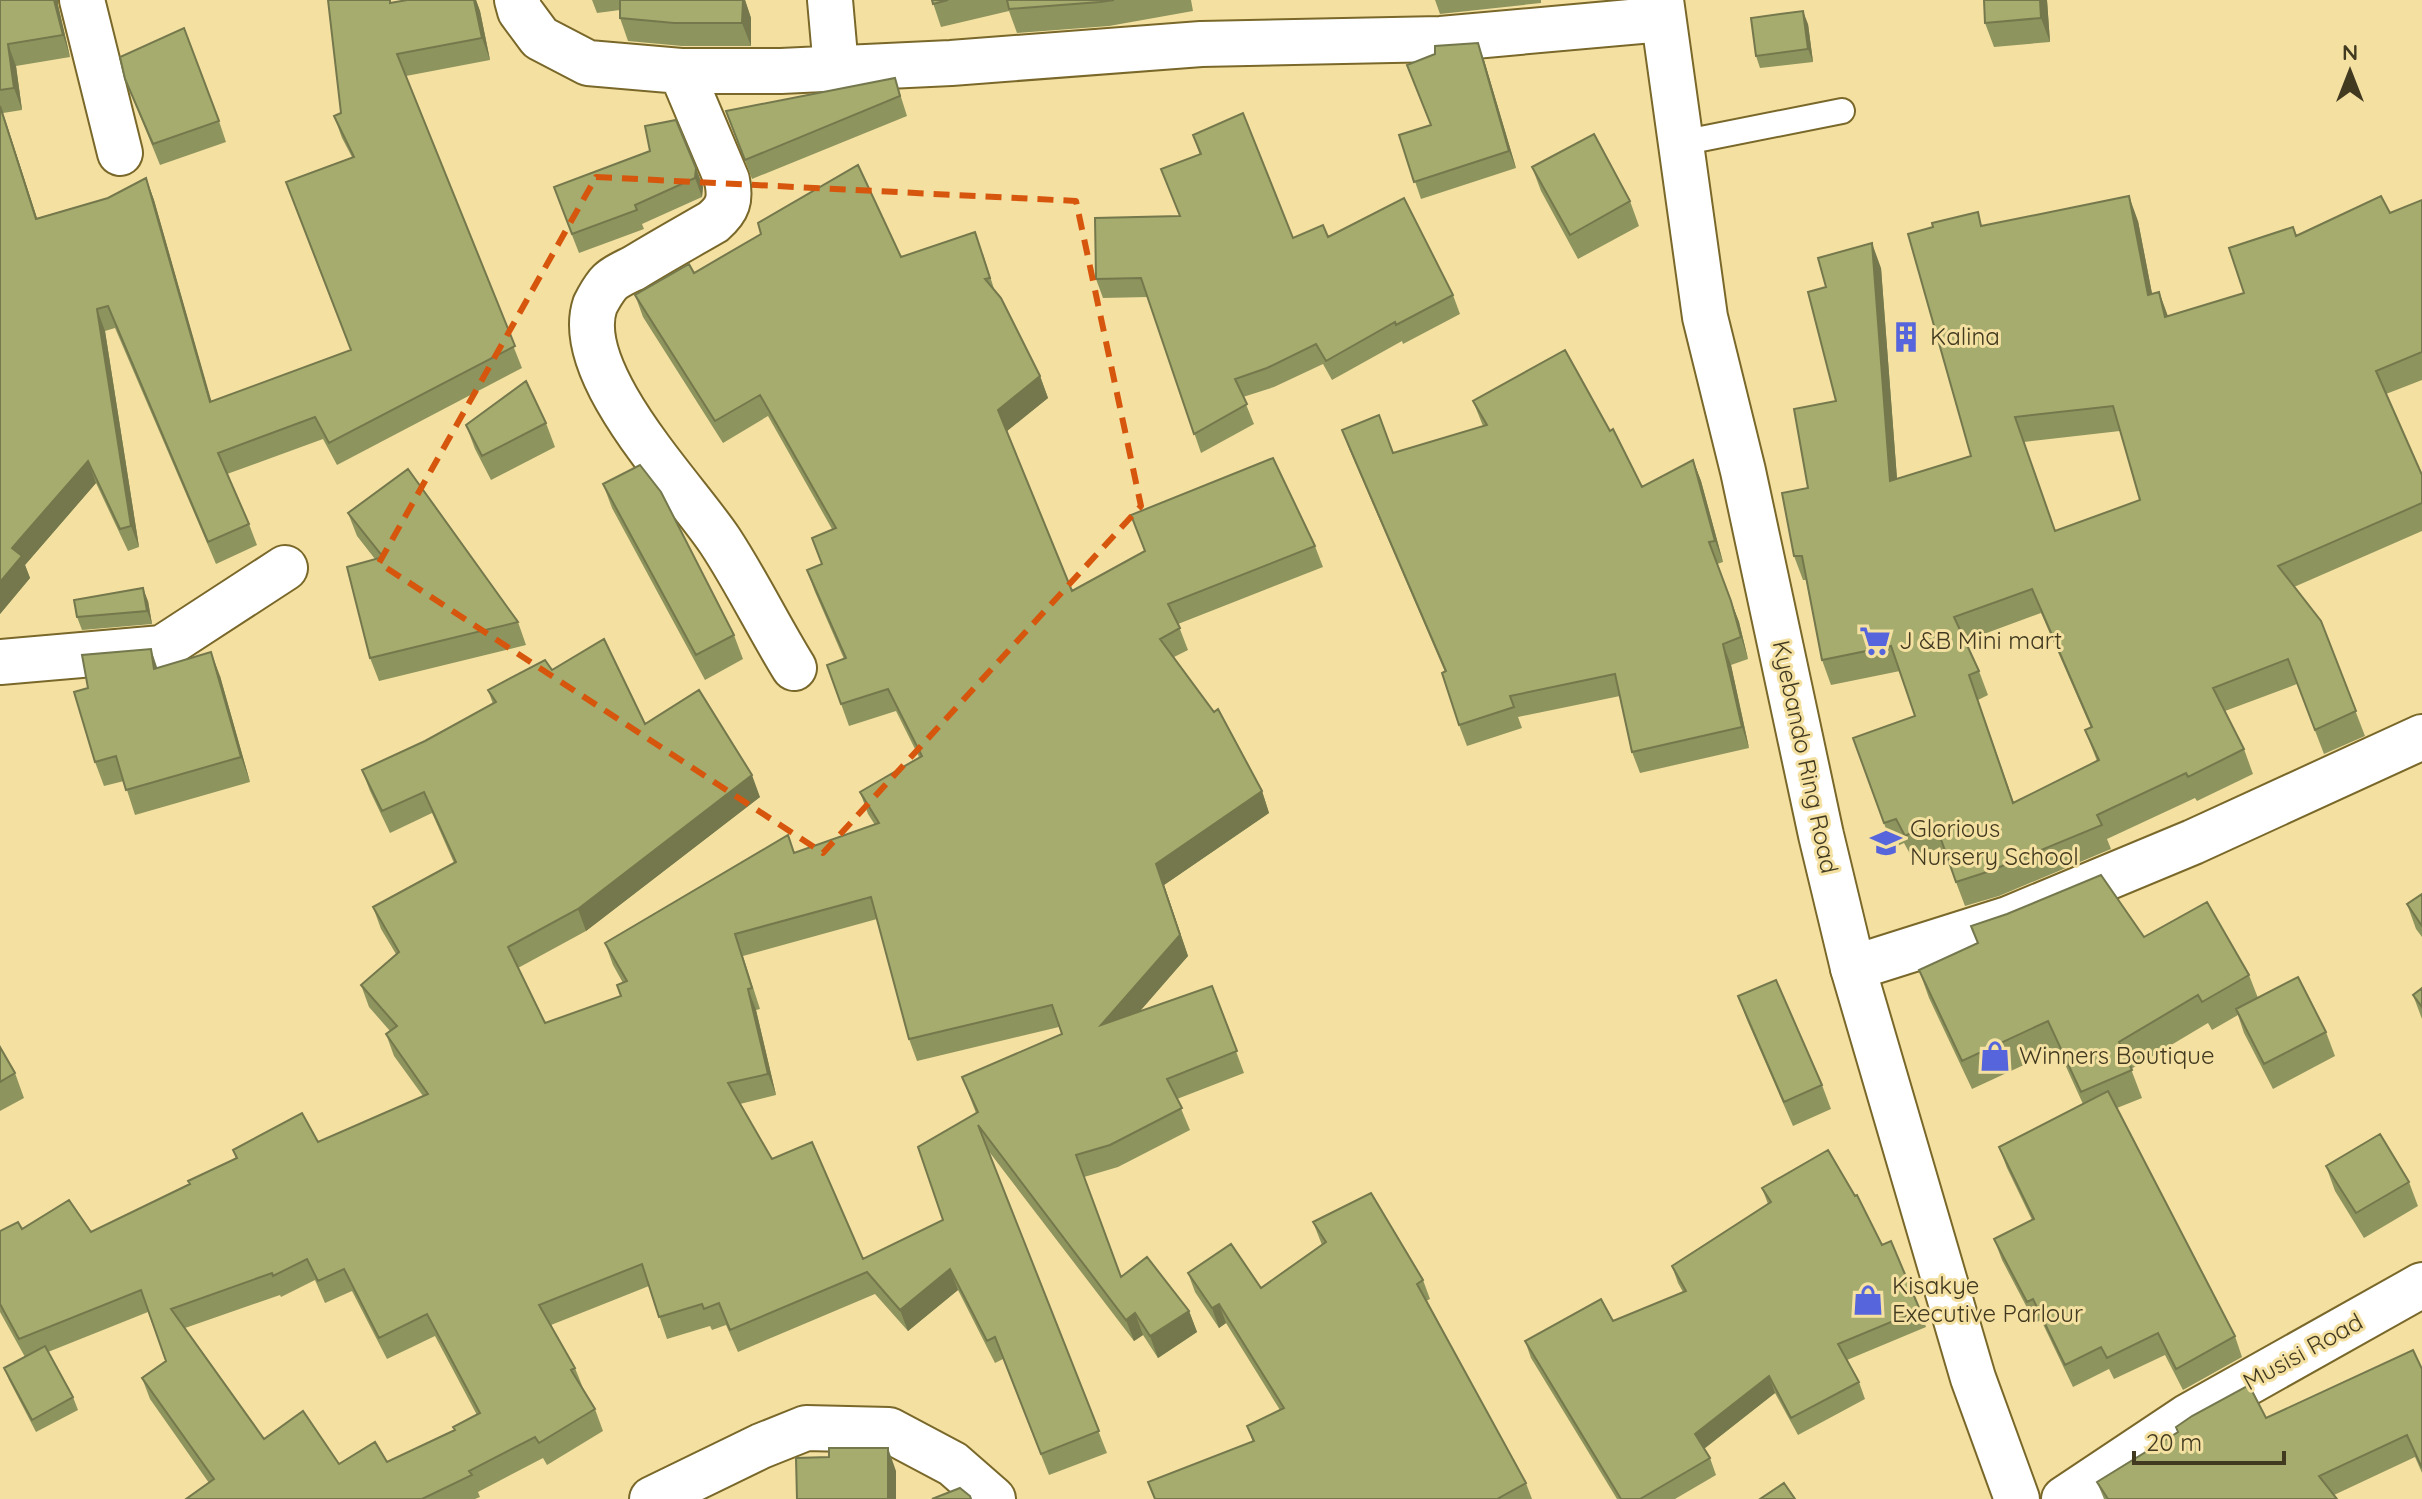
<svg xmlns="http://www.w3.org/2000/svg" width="2422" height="1499" font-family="Quicksand,sans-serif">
	<rect width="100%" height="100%" fill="#f4e1a2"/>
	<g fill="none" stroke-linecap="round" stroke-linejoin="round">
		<defs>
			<path id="service" d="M1681,143l161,-32"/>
			<path id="minor" d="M82,0l38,153
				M517,0l3,11 20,27 48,25 93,8h100l170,-8 250,-19 240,-5 222,-20
				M830,0l6,68
				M681,71l46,109c4,20 1,29 -14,42 -26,15 -53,30 -79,46 -8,4 -20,9 -26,16 -4,5 -10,15 -13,21 -23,69 89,182 125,236 27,41 48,85 74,127
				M0,662l162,-14 123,-80
				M1853,968l155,-49 185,-77 229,-105
				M652,1499l109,-53 45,-18 83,2 64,34 40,35
				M2064,1499l123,-82 235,-132"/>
			<path id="tertiary" d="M1661,0l44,317 38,154 78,364 32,133 120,410 44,121"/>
		</defs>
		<use href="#service" stroke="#79682a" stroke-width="28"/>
		<use href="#minor" stroke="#79682a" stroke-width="48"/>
		<use href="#tertiary" stroke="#79682a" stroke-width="48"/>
		<use href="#service" stroke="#fff" stroke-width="24"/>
		<use href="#minor" stroke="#fff" stroke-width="44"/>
		<use href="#tertiary" stroke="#fff" stroke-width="44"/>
	</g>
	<path fill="#8e945e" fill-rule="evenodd" d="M0,0l58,5 12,52 -54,9 6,44 -19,3 34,105 71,-20 38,-20 8,22 57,202 140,-52 1,-193 -10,-19 -8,-22 7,-3 53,-111 13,-2h69l4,11 10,49 -84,16 116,292 -185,97 -14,-26 -96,35 22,50 8,21 -41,19 -101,-236 -10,3 34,216 -11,4 -32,-68 -71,82 5,13 -30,36z
		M592,0h153l6,18v28h-69l-54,-5 -8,-23v-8l-23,3z
		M932,0h259l2,11 -84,15 -92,7 -8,-22 -68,16z
		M1435,0h106v3l-101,11z
		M2047,0l3,42 -56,5 -9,-24z
		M1808,24l5,38 -53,6 -4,-12z
		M1484,60l32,108 -95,31 -22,-64 31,-10z
		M895,78l12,38 -155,63 -26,-68z
		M125,79l94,42 7,21 -66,23z
		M1193,135l100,103 35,-1 125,58 7,19 -57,30 -1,-3 -70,39 -9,-16 -49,23 -31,10 11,27 -53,29 -53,-156 -45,1 -7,-19 83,-63 21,-61z
		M1532,167l98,34 9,25 -61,33 -37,-68z
		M696,168l7,19 -1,10 -60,27 2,5 -65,24 -18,-46z
		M2422,200v180l-36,14 36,81v56l-128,56 27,34 44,115 -41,18 -27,-70 -72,27 19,38 9,25 -56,27 -2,-3 -88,41 4,10 -112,47 -34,10 -20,-53 -2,1 -3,-7 -26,14 -10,-18 -11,5 -40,-110 62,-22 -15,-45 -69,14 -9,-25 -16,-80h-3l-9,-24 14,-68 28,-87 -10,-114 55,-19 16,211 74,-23 12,-230 155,-5 14,73 7,-2 9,24 76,-23 52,-57 94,-23zM2120,431l20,69 -85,31 -31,-89zM2041,613l50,115 -6,2 12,31 -83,42 -36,-103 10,-5 -9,-24 -14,-30z
		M983,254l12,38 45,84 8,22 -42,33 66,160 73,-39 -14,-37 184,31 8,21 -145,57 10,26 -14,7 88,134 7,22 -105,72 24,71 -49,55 73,-25 32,87 -67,26 13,31 -72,37 -34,10 37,100 68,34 8,21 -39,26 -15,-23 -9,6 -147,-192 120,304 -58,22 -46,-116 -8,4 -37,-73 -50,41 -33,-37 -137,58 -12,-27 -14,5 -2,-4 -43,13 -18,-53 -98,39 24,43 8,20 12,21 8,22 -56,34 -4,-7 -65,34 2,5 -5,2h-289l23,-16 -59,-84 -8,-21 24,-17 -18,-49 -100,40 25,45 5,13 -42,22 -27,-52 -5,-12 21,-11 -25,-45v-81l22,-2 69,3 99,-48 46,-26 -3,-8 85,-8 105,-46 -29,-40 -8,-22 4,-3 -21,-24 -8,-22 35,-31 -15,-25 -8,-22 81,-44 -22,-50 -42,20 -20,-42 -8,-21 63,-29 68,-37 -5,-14 64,-20 93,54 115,73 -174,134 -68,37 27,55 76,-27 2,-13 -10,-18 -8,-22 189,-90 81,-28 -7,-11 -8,-22 59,-35 -23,-46 -47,15 -22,-61 17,-6 -29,-67 -8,-22 15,-6 -10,-26 20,-9 -64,-113 -45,27 -80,-126 -8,-22 59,-22 207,-16zM877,919l32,120 8,22 142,-34 3,7 -100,43 14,36 -33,107 -80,39 -91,-100 -32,-55 36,-9 -20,-85 4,-1 -17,-53zM315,1280l10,23 27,-12 35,68 48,-23 42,79 -23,15 -67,32 -48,2 -75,-25 -79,-111 95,-33 1,2z
		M1473,401l169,86 51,-27 8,21 22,81 -6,2 22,58 9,37 -17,6 18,83 -109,25 -8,-21 -12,-56 -102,21 4,11 -55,18 -8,-21 -14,-53 -95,-221 -8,-21 51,23 90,-27z
		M546,423l9,24 -64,33 -16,-31 -9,-24z
		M603,484l131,151 9,24 -38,21 -93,-172z
		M348,513l170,109 8,23 -147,36 -9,-23 5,-99 -18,-23z
		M148,601l4,23 -70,6 -5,-13z
		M157,668l63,8 30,106 -115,33 -11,-34 -20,5 -9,-24z
		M2422,894v43l-6,-8 -9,-25z
		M2144,937l105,38 9,23 68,34 9,24 -62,33 -29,-56 -6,-18 -26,15 -4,-7 -77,46 11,29 -25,10 118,228 7,21 -59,33 -18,-35 -51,24 -5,-10 -36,18 -32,-67 -6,3 -33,-63 -8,-21 38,-19 -25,-52 -8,-21 84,-43 -25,-55 -86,40 -43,-91 -10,-28z
		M2422,988v31l-9,-24z
		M1738,996l84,89 9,24 -38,17 -46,-106z
		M0,1047l15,26 9,25 -24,13z
		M2326,1166l83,16 9,24 -54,32 -29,-47z
		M1762,1188l120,57 38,65 6,17 -79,33 12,22 6,17 -67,36 -23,-42 -71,56 6,9 6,17 -41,24h-58l-86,-141 -6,-17 88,-20 70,-29 -5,-9 -6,-17 96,-62z
		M1313,1222l110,58 7,19 -4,2 100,182 6,16h-378l99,-57 -6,-16 33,-16 -54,-87 -7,5 -24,-36 -7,-19 73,15 61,-43z
		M2422,1369v104l-7,-16 -81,38 3,4h-233l-7,-17 169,-64z"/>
	<path fill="#74784c" d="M54,0h4v5l12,52 -7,-22z
		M474,0h2l4,11 10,49 -8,-22z
		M739,0h6l6,18v28l-9,-23z
		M2040,0h7l3,42 -9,-24z
		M1803,11l5,13 5,38 -5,-13z
		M1478,43l6,17 32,108 -7,-17z
		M8,44l8,22 6,44 -8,-22z
		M0,104l44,136 -8,-21z
		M696,168l7,19 -1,10 -7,-19z
		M146,178l8,22 64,224 -8,-22z
		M2129,196l9,25 19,98 -9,-24z
		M1872,243l9,25 18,237 -9,-24z
		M2159,292l9,25h-3z
		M97,309l8,22 34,216 -8,-21z
		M1040,376l8,22 -42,34 -8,-22z
		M1693,460l8,21 22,81 -8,-21z
		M88,461l8,22 -71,82 5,13 -30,36v-32l12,-34z
		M143,588l5,13 4,23 -5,-13z
		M1731,601l8,21 9,37 -7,-22z
		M1723,644l8,21 18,83 -7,-21z
		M151,649l8,24 -5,-4z
		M211,652l9,24 30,106 -9,-25z
		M752,775l8,22 -174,134 -8,-22z
		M1262,791l7,22 -105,72 24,71 -79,91 -8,-22 55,-161z
		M748,989l8,21 20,85 -8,-21z
		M950,1269l8,21 -50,41 -8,-21z
		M1219,1304l7,19 -7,5 -7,-20z
		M1189,1311l8,21 -39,26 -8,-22z
		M1135,1313l8,22 -9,6 -8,-21z
		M1769,1376l6,17 -74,58 -6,-17z
		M888,1448l8,23v28h-8z"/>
	<path fill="#a5ac6d" stroke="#74784c" stroke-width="2" fill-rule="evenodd" d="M0,0h54l9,35 -55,9 6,44 -14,2z
		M328,0h62v3l17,-3h67l8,38 -85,16 118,292 -186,97 -14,-26 -97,36 31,71 -41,18 -100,-236 -11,3 34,217 -11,3 -32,-68 -76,87 10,8 -22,26v-476l36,113 72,-21 38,-20 64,224 141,-52 -65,-168 68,-25 -20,-41 7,-3z
		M620,0h123l-1,23h-68l-54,-5z
		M932,0h16l-15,4z
		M1007,0h107l-14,2 -91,7z
		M1984,0h56l1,18 -56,5z
		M1803,11l5,38 -52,7 -5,-38z
		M184,28l35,93 -66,23 -28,-65 -5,-22z
		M1478,43l31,108 -95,31 -15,-47 32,-10 -24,-60 28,-11v-8z
		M895,78l5,18 -155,64 -19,-49z
		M1243,113l50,125 30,-13 5,12 76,-39 49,97 -57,30 -1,-3 -69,39 -10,-17 -49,24 -32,11 12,25 -53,30 -53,-156 -45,1 -1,-61 85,-2 -19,-47 40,-15 -8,-19z
		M676,120l20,48 -1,10 -60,27 2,5 -65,24 -18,-47 96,-36 -5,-25z
		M1594,134l36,67 -60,34 -38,-68z
		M858,165l43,92 74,-25 15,46 -5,1 16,19 39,78 -42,34 74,181 73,-40 -14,-36 142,-57 42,88 -147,58 12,24 -20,11 54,73 4,-3 44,82 -106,73 24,71 -79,90 111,-39 25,65 -70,28 15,29 -72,37 -34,10 45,122 26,-20 42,54 -39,25 -15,-23 -9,7 -148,-195 121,306 -58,23 -46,-117 -8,4 -37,-72 -50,41 -33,-38 -137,58 -11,-27 -15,6 -2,-5 -43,13 -17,-53 -103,41 36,63 -4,2 24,39 -56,34 -4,-6 -66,34 3,4 -50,24h-236l28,-20 -72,-101 24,-17 -25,-71 -122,49 -19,-35v-73l18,-9 4,7 47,-29 22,32 99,-48 -2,-3 49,-23 -4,-8 69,-37 16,29 110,-48 -42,-60 11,-8 -36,-41 38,-33 -26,-45 83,-45 -32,-70 -42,19 -20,-41 63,-29 71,-39 -8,-12 57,-30 7,10 52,-31 41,85 54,-34 53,85 -174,134 -70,38 37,76 76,-27 -4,-11 10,-4 -22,-38 183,-108 6,18 85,-30 -19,-31 62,-36 -34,-67 -47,15 -14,-39 19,-7 -39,-88 15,-6 -10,-26 24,-10 -76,-133 -45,26 -80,-126 54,-31 5,9 67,-39 -3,-11zM871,897l38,142 143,-34 10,29 -100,43 16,35 -60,35 25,73 -80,39 -51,-117 -40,17 -44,-76 40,-9 -20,-85 4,-1 -17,-54zM307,1259l11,22 26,-12 35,69 48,-24 53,99 -27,14 2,3 -68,32 -12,-20 -36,22 -36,-53 -39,28 -93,-130 101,-36 1,3z
		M2129,196l19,99 11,-3 6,25 79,-24 -15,-45 64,-21 3,9 85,-40 9,17 32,-13v152l-46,19 46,104v28l-144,63 43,55 35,90 -41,19 -27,-71 -75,29 31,61 -56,28 -2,-4 -89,42 5,10 -112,46 -34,11 -19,-54 -3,1 -2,-6 -27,13 -9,-17 -12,4 -31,-85 62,-22 -24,-70 -69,14 -20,-104h-8l-12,-63 26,-5 -14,-79 42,-8 -28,-109 18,-5 -8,-29 54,-15 18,238 81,-25 -63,-222 25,-7 -1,-4 46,-11 3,14zM2113,406l27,94 -85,31 -40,-114zM2032,589l60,138 -7,3 14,30 -86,43 -44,-128 10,-4 -25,-54z
		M1565,350l45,81 3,-2 29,58 51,-27 22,81 -6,1 22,59 10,36 -18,7 19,83 -110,25 -17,-78 -105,22 4,11 -55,18 -17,-52 4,-2 -104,-241 37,-15 14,38 94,-28 -14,-24z
		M526,381l20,42 -64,33 -16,-31z
		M640,465l21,27 73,143 -38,20 -93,-171z
		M408,469l110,153 -148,36 -23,-91 36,-10 -35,-44z
		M143,588l4,23 -70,6 -3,-17z
		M151,649l3,20 57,-17 30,105 -115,33 -10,-34 -21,6 -21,-70 14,-4 -6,-33z
		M2101,875l43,62 63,-35 42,73 -47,27 -4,-7 -79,47 13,28 -51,22 -33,-71 -86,40 -43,-91 59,-27 -7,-17 36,-12z
		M2422,894v32l-15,-22z
		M2298,977l28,55 -62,32 -28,-55z
		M1776,980l46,105 -38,17 -46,-106z
		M2422,988v19l-9,-12z
		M0,1047l15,26 -15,9z
		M2108,1091l127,245 -59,33 -18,-36 -51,25 -6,-11 -36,18 -32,-66 -6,3 -33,-63 40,-20 -35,-72z
		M2380,1134l29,48 -53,31 -30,-47z
		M1828,1150l27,46 2,-1 25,50 9,-4 29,69 -82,34 21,38 -68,36 -22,-42 -74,58 15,24 -70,41h-19l-96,-158 76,-42 12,22 73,-30 -14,-25 99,-64 -9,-14z
		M1371,1193l52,87 -6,4 109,199 -27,15 1,1h-345l-7,-17 106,-41 -7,-15 37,-18 -65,-104 -7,4 -24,-35 43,-29 30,44 65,-46 -13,-20z
		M45,1346l28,51 -41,23 -28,-52z
		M2413,1350l9,19v99l-15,-33 -88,41 18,23h-229l-11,-17 81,-50 -2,-5 16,-11 57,-31 17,33z
		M829,1448h59v51h-91l-1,-41 33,-1z
		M1784,1483l11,16h-35z
		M960,1488l10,8 1,3h-39z"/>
	<path fill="none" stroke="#d7560e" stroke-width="6" stroke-dasharray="16 10" stroke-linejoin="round" d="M596,177l480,24 65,305 -318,347 -444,-290z"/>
	<defs>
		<symbol id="building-bare" viewBox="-9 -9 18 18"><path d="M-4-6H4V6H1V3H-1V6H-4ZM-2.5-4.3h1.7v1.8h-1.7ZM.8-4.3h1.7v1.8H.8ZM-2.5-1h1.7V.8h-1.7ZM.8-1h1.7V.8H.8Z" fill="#5665db" stroke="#f4e1a2" stroke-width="2.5" paint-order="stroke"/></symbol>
		<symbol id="supermarket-bare" viewBox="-9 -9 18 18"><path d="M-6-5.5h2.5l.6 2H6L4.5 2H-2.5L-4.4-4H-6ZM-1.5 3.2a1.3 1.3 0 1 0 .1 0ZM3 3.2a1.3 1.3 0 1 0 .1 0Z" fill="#5665db" stroke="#f4e1a2" stroke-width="2.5" paint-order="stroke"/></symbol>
		<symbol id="school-bare" viewBox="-9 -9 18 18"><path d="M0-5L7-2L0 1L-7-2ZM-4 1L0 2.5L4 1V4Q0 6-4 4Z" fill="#5665db" stroke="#f4e1a2" stroke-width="2.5" paint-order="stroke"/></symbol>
		<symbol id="shop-bare" viewBox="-9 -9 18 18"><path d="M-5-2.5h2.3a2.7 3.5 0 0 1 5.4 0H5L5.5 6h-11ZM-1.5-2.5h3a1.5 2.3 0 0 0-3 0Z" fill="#5665db" stroke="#f4e1a2" stroke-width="2.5" paint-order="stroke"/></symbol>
	</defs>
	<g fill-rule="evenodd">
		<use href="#building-bare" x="1884" y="315" width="44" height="44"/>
		<use href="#supermarket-bare" x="1853" y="619" width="44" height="44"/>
		<use href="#school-bare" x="1864" y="821" width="44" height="44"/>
		<use href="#shop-bare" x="1973" y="1034" width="44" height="44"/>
		<use href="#shop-bare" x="1846" y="1278" width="44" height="44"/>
	</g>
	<g text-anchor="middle" stroke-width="6" stroke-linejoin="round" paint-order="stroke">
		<g font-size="24" fill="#423a20" stroke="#f4e1a2" text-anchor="start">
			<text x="1930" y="345">Kalina</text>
			<text x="1899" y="649">J &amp;B Mini mart</text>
			<text x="1910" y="837">Glorious<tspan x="1910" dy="28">Nursery School</tspan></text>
			<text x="2019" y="1064">Winners Boutique</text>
			<text x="1892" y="1294">Kisakye<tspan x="1892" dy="28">Executive Parlour</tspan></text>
		</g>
		<g font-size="24" fill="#423a20" stroke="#f4e1a2">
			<text transform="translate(1805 757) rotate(78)" y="8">Kyebando Ring Road</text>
			<text transform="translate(2303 1352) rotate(-29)" y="8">Musisi Road</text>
		</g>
	</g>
	<g transform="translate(2350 72)" stroke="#f4e1a2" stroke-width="6" paint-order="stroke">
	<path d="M0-6L14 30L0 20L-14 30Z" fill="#423a20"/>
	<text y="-12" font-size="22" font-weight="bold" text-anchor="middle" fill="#423a20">N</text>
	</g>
	<path d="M2134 1451v12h150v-12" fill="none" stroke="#423a20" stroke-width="4"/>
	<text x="2146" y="1451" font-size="24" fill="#423a20" stroke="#f4e1a2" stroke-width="6" paint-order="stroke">20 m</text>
</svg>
